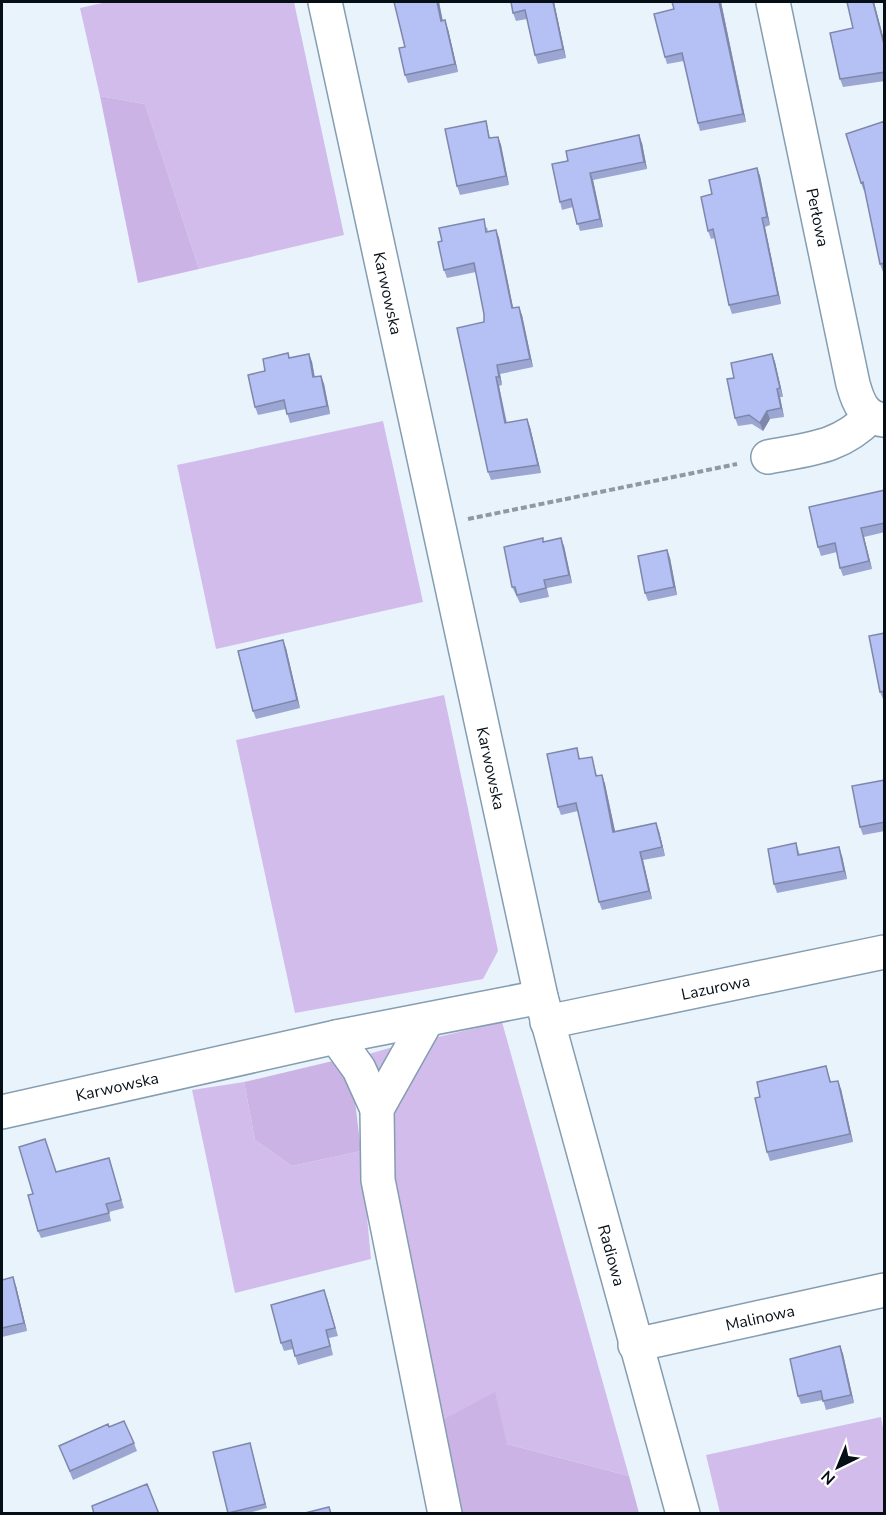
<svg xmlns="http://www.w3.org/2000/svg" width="886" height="1515" font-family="'Nunito Sans',sans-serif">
	<rect width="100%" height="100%" fill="#e9f3fc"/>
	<path fill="#d2bceb" d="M107,2h187l50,233 -145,34 -54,-165 -45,-8 -20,-88z
		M383,421l40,181 -207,47 -39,-184z
		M444,695l54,256 -15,28 -188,34 -59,-273z
		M502,1022l127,454 -122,-32 -68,-22 -53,-280 10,-43 33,-60z
		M403,1044l-26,45 -15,-33z
		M244,1082l11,58 37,26 69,-15 10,108 -136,34 -43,-203z
		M881,1417l3,16v80h-164l-14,-58z"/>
	<path fill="#cbb4e5" d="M100,96l45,8 54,165 -61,14z
		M337,1060l18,41 6,50 -69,15 -37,-26 -11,-58z
		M495,1392l12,52 122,32 10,37h-182l-18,-91z"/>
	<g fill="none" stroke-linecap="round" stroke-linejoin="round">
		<defs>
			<g id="minor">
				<path id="s1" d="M325,2l216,995 142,517"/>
				<path id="s2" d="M773,2l80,382c5,18 11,34 31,36"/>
				<path d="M768,457c41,-8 72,-9 102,-40"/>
				<path d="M427,1020l-50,89 1,71 67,334"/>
				<path id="s3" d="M547,1022l337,-70"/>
				<path d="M336,1037l23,32 18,40"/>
				<path id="s4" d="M2,1112l334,-75 205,-40"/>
				<path id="s5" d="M635,1345l249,-55"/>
			</g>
		</defs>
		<use href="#minor" stroke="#859db0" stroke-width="36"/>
		<path stroke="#9099a1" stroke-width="4" stroke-dasharray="6 3" stroke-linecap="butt" d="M468,519l269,-55"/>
		<use href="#minor" stroke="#fff" stroke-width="33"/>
	</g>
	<path fill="#9ca6d2" d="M391,2h48l4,19 5,8 10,43 -50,11 -3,-8v-28l-10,-44h-3z
		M554,2l12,56 -28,6 -3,-9 -8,-36 -11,2 -3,-8z
		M721,2l25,120 -46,9 -2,-8 -14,-62 -17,3 -2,-7z
		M847,2h27l11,42v37l-42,6 -3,-8 13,-51z
		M486,121l4,17 8,-1 3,8 8,40 -49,10 -3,-9z
		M885,121v151h-2l-3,-8 -15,-73h-1l-3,-8z
		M642,143l5,26 -54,11 10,47 -23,4 -7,-24 -11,3 -2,-8 -8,-38z
		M757,168l3,8 10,49 -5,2 16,77 -49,10 -3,-9 -14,-67 -4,1 -3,-8 4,-37z
		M487,227l1,5 8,-2 3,8 14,70 9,7 11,52 -33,7 2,11 -3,1 8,37 20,-4 3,8 11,46 -50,7 -3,-8 -4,-158 -8,-42 -29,6 -3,-8z
		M288,353l2,5 19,-4 3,8 3,15 6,-1 3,8 6,30 -40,9 -4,-14 -28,6 -3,-8 10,-36z
		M772,354l3,8 8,35h-3l4,20 -14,2 -7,12 -11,-7 -14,2 -3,-8 -1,-40z
		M885,490v42l-21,5 8,32 -29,7 -3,-8 -3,-16 -16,4 -3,-9z
		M544,542l20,4 8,37 -25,5 2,9 -29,6 -8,-16z
		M667,550l3,8 7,37 -29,6 -3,-8z
		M885,633v66h-2l-3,-7z
		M286,648l14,60 -44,11 -3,-8z
		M577,748l3,11 12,-2 5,19 5,-1 3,9 10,48 44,-1 6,25 -22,4 9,39 -50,11 -3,-8 -21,-91 -17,4 -3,-8z
		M885,780v51l-22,4 -3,-8z
		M796,843l4,12 42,1 5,23 -70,14 -3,-9z
		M826,1066l5,16 10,7 12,53 -83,19 -3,-9 -7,-55z
		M109,1158l15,50 -15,4 2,9 -70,17 -3,-7 -5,-37 23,-22z
		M2,1280l14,6 11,45 -25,6z
		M327,1298l11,38 -9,2 4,17 -35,10 -5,-16 -9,2 -3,-8z
		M840,1346l3,8 11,49 -28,7 -3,-10 -22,4 -3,-8z
		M109,1427l25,16 3,8 -64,29 -14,-34z
		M251,1447l16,61 -22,6h-17z"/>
	<path fill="#7f87ab" d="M437,2h2l5,27 -3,-8z
		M553,2h1l12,56 -3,-9z
		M719,2h2l25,120 -3,-8z
		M873,2h1l11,42v4z
		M445,20l3,9 10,43 -3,-8z
		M639,135l3,8 5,26 -3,-7z
		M498,137l3,8 8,40 -3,-9z
		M757,168l3,8 10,49 -3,-8z
		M590,173l3,7 10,47 -3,-8z
		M762,218l3,9 16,77 -3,-9z
		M496,230l3,8 16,79 -3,-9z
		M519,307l3,8 11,52 -3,-8z
		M309,354l3,8 4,24 -3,-9z
		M772,354l3,8 8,35 -3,-9z
		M497,365l3,9 2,11 -3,-8z
		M321,376l3,8 6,30 -3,-8z
		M496,377l3,9 9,46 -3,-9z
		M777,389l3,8 4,20 -3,-9z
		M767,411l3,8 -7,12 -3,-8z
		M527,419l3,8 11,46 -3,-8z
		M861,528l3,9 8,32 -3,-8z
		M561,538l3,8 8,37 -3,-8z
		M667,550l3,8 7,37 -3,-8z
		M283,640l3,8 14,60 -3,-8z
		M602,775l3,9 12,56 -4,-8z
		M656,823l3,8 6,25 -3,-9z
		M839,847l3,9 5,23 -3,-8z
		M640,852l3,8 9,39 -3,-8z
		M838,1081l3,8 12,53 -3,-8z
		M13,1277l3,9 11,45 -3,-8z
		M840,1346l3,8 11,49 -3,-8z"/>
	<path fill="#b5c1f4" stroke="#7f87ab" stroke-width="1.5" d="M394,2h43l4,19 4,-1 10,44 -50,11 -6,-27 6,-1z
		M511,2h42l10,47 -28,6 -10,-45 -12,3z
		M672,2h47l24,112 -45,9 -16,-70 -17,4 -11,-43 20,-5z
		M847,2h26l12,46v24l-45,7 -10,-46 23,-5z
		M486,121l3,17 9,-1 8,39 -49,10 -12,-57z
		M885,121v142l-5,1 -17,-82 -2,1 -15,-49z
		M639,135l5,27 -54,11 10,46 -23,5 -6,-25 -11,3 -8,-38 16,-3 -2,-10z
		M757,168l10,49 -5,1 16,77 -49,10 -16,-76 -5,2 -7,-34 11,-3 -3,-14z
		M484,219l2,13 10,-2 16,78 7,-1 11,52 -33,6 2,12h-3l9,46 22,-4 11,46 -50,7 -31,-144 27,-6v-8l-10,-51 -30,7 -6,-28 4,-1 -3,-13z
		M288,353l1,5 20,-4 4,23 8,-1 6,30 -40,8 -3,-14 -29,7 -7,-32 17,-4 -2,-12z
		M772,354l8,34 -3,1 4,19 -14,3 -7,12 -11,-8 -14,3 -8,-39 7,-1 -3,-15z
		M885,490v33l-24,5 8,33 -29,7 -5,-25 -17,4 -9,-40z
		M543,538v4l18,-4 8,37 -25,5 2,8 -29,7 -2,-8h-3l-8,-40z
		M667,550l7,37 -29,6 -7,-37z
		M885,633v58l-5,1 -11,-56z
		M283,640l14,60 -44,11 -15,-60z
		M577,748l2,11 13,-2 4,19 6,-1 11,57 43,-9 6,24 -22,5 9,39 -50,11 -23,-99 -18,4 -11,-53z
		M885,780v42l-25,5 -8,-41z
		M796,843l2,12 41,-8 5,24 -70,13 -6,-35z
		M826,1066l4,16 8,-1 12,53 -83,18 -12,-54 5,-1 -3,-15z
		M45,1139l11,33 53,-14 12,42 -15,4 3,9 -71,18 -10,-36 5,-1 -14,-47z
		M13,1277l11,46 -22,5v-48z
		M324,1290l11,38 -9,2 4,16 -35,10 -4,-16 -10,3 -10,-38z
		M840,1346l11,49 -28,6 -2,-10 -23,5 -8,-37z
		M124,1421l10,22 -64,28 -11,-25 49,-22 1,3z
		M250,1443l15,61 -37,9 -15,-61z
		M147,1484l12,30h-65l-2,-8z
		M329,1507l2,7h-30z"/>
	<g text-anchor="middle" stroke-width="4.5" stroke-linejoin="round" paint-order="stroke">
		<g font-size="16" fill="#070f16" stroke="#fff">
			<text dy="6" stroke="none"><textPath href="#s2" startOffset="220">Perłowa</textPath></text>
			<text dy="6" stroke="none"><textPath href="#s1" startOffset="298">Karwowska</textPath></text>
			<text dy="6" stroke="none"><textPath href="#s1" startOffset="784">Karwowska</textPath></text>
			<text dy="6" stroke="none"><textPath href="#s3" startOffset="172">Lazurowa</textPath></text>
			<text dy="6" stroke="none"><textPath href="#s4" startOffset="118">Karwowska</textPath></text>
			<text dy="6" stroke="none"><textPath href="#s1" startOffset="1286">Radiowa</textPath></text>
			<text dy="6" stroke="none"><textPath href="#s5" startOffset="128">Malinowa</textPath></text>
		</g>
	</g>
	<rect width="886" height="1515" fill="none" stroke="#070f16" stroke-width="6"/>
	<g transform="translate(838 1467) rotate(223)" stroke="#ffffff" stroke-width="4.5" paint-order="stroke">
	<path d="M0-4.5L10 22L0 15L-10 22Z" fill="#070f16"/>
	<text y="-9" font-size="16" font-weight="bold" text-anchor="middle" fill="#070f16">N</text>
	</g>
</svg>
